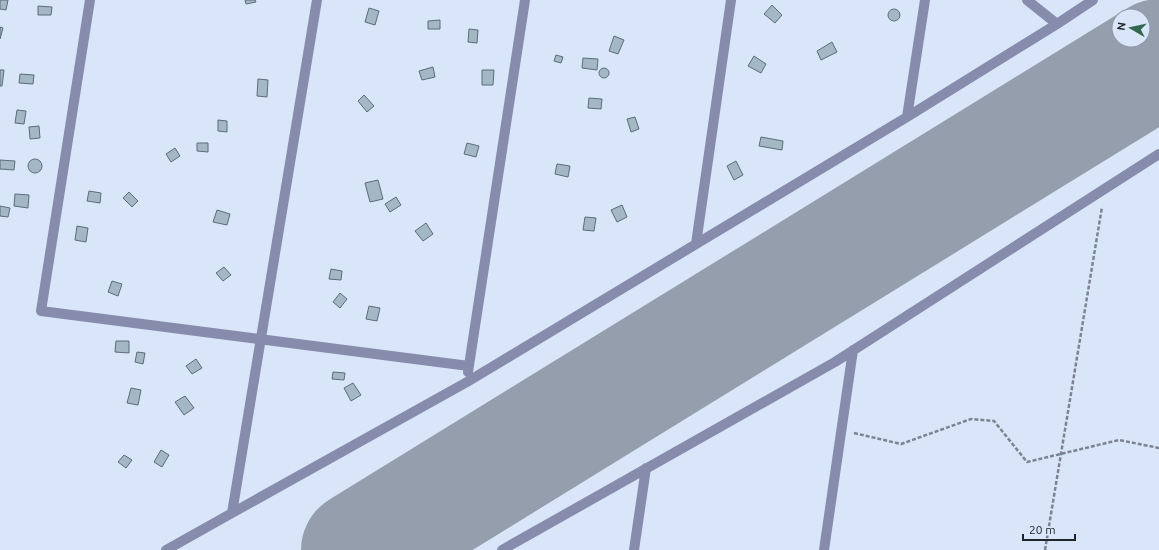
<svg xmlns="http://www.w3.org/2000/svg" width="1159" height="550" font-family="Ubuntu,sans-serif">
	<rect width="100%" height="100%" fill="#d9e5f8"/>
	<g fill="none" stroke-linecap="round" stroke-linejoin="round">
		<path stroke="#959eac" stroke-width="118" d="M360,550l799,-492"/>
	</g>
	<path fill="#a4b7c5" stroke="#5b6d79" d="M0,0h8l-2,10 -6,-1z
		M245,0h10l1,2 -10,2z
		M772,5l10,10 -7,8 -11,-9z
		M38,6l14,1 -1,8h-13z
		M369,8l10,3 -4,14 -10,-3z
		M888 15a6 6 0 1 1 12 0a6 6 0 1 1-12 0Z
		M440,20v9h-12v-8z
		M0,27l3,1 -3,11z
		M469,29l9,1 -1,13 -9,-1z
		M614,36l10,4 -6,14 -9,-3z
		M832,42l5,10 -16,8 -4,-9z
		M556,55l7,2 -2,6 -7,-2z
		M754,56l12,8 -5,9 -13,-7z
		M583,58l15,1 -1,11 -15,-2z
		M433,67l2,10 -13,3 -3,-9z
		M599 73a5 5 0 1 1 10 0a5 5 0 1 1-10 0Z
		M0,70h4l-2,16h-2z
		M482,70h12l-1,15h-11z
		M20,74l14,1 -1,9 -14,-1z
		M258,79l10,1 -1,17 -10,-1z
		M364,95l10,11 -7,6 -9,-11z
		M589,98l13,1 -1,10 -13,-1z
		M17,110l9,1 -2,13 -9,-1z
		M635,117l4,12 -8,3 -4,-13z
		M218,120l9,1v11l-9,-1z
		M39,126l1,12 -10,1 -1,-12z
		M761,137l22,4 -1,9 -23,-4z
		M197,143h11v9l-11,-1z
		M467,143l12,3 -3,11 -12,-3z
		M175,148l5,8 -9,6 -5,-8z
		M28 166a7 7 0 1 1 14 0a7 7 0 1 1-14 0Z
		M0,160l15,1 -1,9 -14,-1z
		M736,161l7,14 -9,5 -7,-14z
		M557,164l13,2 -2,11 -13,-3z
		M378,180l5,19 -13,3 -5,-19z
		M89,191l12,2 -1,10 -13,-2z
		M129,192l9,9 -6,6 -9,-9z
		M15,194l14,1 -1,13 -14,-2z
		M396,197l5,8 -11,7 -5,-8z
		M622,205l5,12 -10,5 -6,-12z
		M0,206l10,2 -2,9 -8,-1z
		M217,210l13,4 -3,11 -14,-3z
		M585,217l11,1 -2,13 -11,-1z
		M426,223l7,11 -10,7 -8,-10z
		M77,226l11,2 -2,14 -11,-2z
		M224,267l7,8 -8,6 -7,-8z
		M331,269l11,2 -1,9 -12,-1z
		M112,281l10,3 -4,12 -10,-4z
		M340,293l7,6 -7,9 -7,-6z
		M369,306l11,2 -3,13 -11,-2z
		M116,341h13v12l-14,-1z
		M137,352l8,1 -2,11 -8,-2z
		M196,359l6,9 -10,6 -6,-8z
		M333,372l12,1 -1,7 -12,-1z
		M353,383l8,12 -10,6 -7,-13z
		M131,388l10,2 -3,15 -11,-2z
		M185,396l9,12 -10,7 -9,-13z
		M161,450l8,5 -7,12 -8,-5z
		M124,455l8,5 -6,8 -8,-6z"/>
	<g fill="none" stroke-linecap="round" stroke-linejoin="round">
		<path stroke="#7c8491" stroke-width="2.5" stroke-dasharray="4 2" stroke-linecap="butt" d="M854,433l47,11 70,-25 23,2 33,41 92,-22 40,8
			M1045,550l57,-343"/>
		<path stroke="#878bac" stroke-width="10" d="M90,0l-49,311 428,55
			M1027,0l30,24
			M907,117l18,-117
			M696,244l35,-244
			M468,372l57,-372
			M232,513l235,-131 440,-265 150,-93 36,-24
			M166,550l66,-37 85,-513
			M502,550l333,-188 324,-208
			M634,550l12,-82
			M824,550l29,-200"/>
	</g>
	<g transform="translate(1131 28) rotate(279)"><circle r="19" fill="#d9e5f8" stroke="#8f98a6"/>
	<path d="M0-3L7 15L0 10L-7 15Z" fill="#32684f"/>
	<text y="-6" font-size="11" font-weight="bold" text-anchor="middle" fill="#20242b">N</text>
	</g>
	<path d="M1023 534v6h52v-6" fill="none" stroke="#20242b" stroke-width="2"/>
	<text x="1029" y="534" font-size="12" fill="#20242b" stroke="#d9e5f8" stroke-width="3" paint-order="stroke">20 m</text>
</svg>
